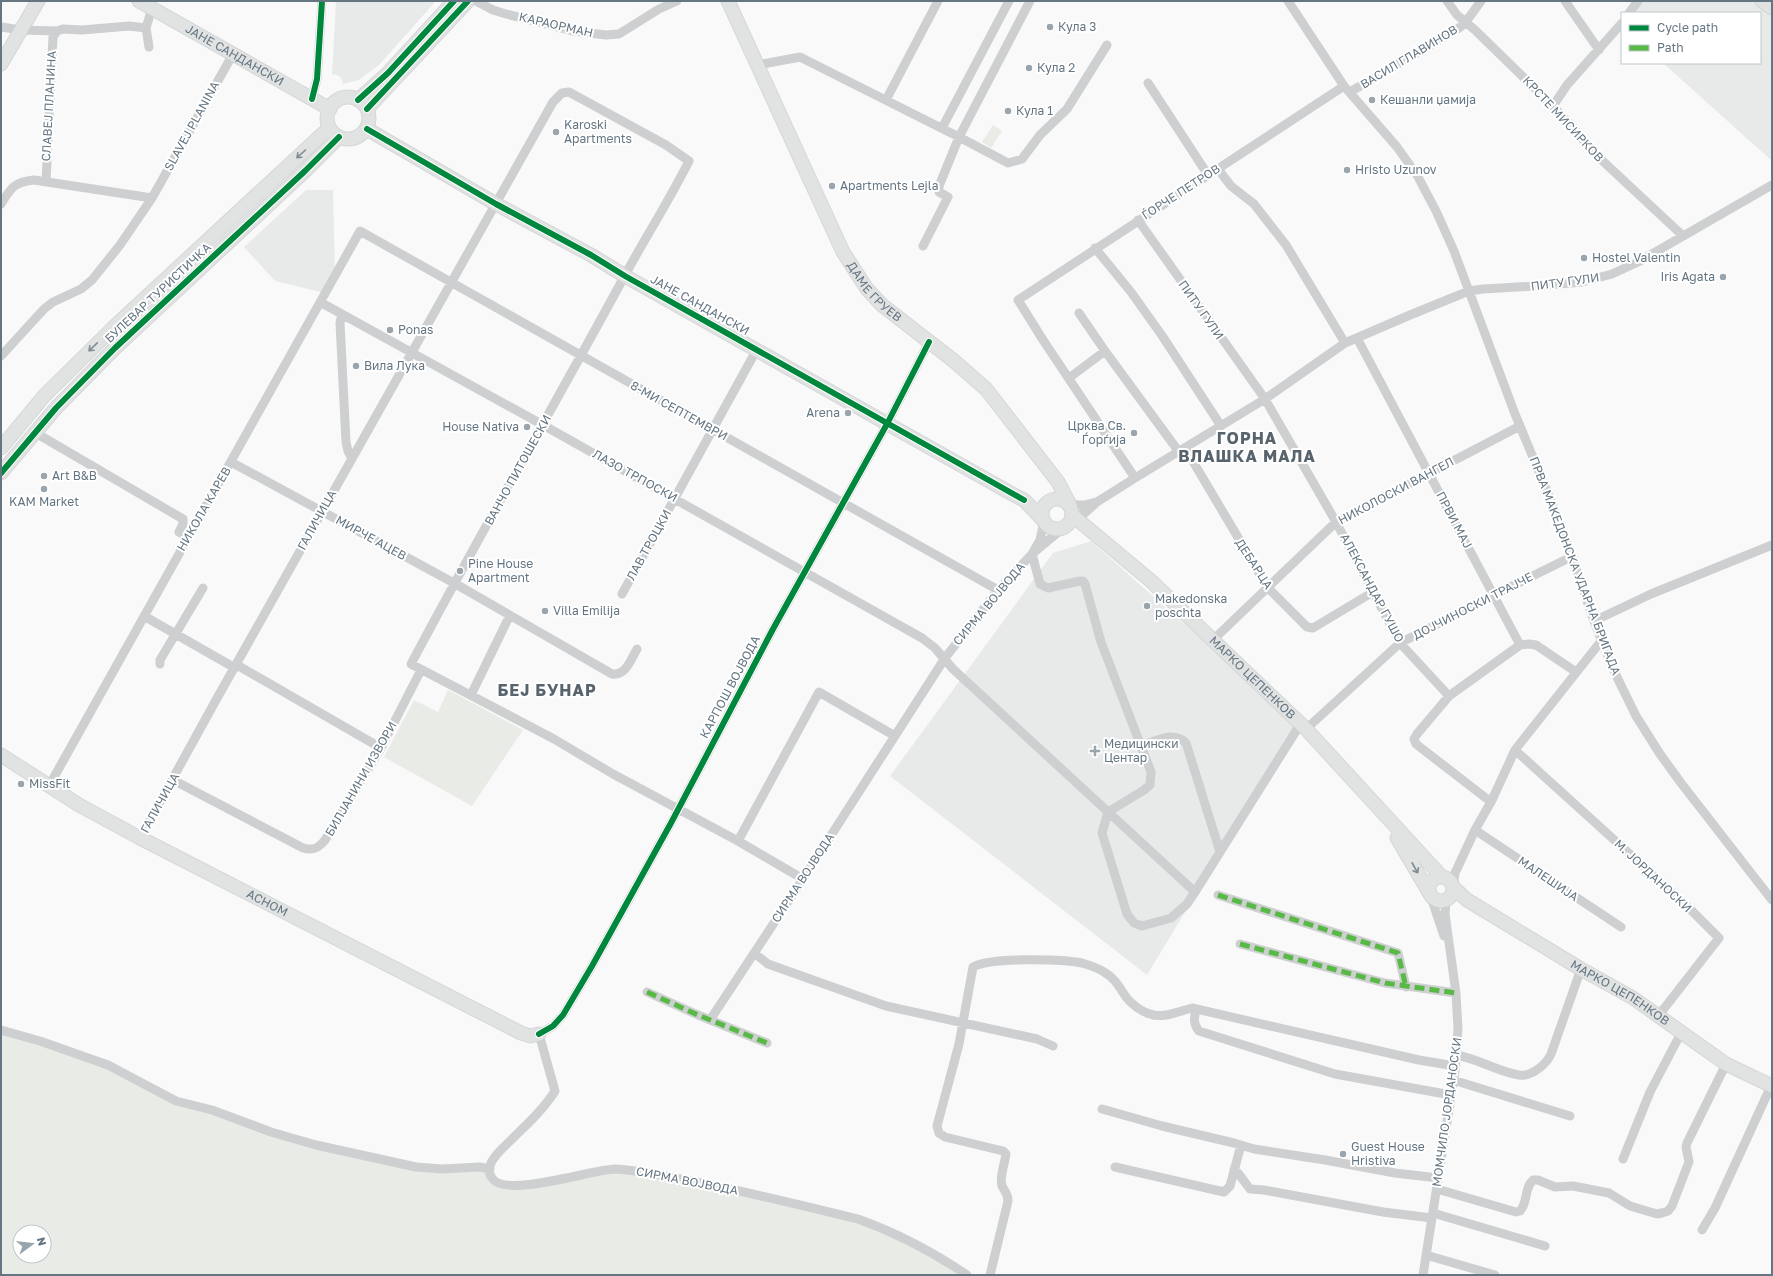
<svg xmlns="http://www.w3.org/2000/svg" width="1773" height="1276" font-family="'Golos Text',sans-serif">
	<rect width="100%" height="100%" fill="#f9f9f9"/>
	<path fill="#e8e9e9" d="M336,1h100l-57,64 -20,15 -16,4 -1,-4 -3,-4 -7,-2z
		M1638,1h134v160l-109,-98h97v-50h-131z
		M306,190h27l2,85 -10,18 -50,-12 -31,-34z
		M1091,541l207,184 -151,250 -257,-199 163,-223z"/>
	<path fill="#e8ebe6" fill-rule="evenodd" d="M993,125l9,6 -11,17 -9,-6z
		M448,690l75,40 -51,76 -88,-49 30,-57 24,12z
		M1,1030l39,11 111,47 120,44 130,32 78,3 24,17 111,-15 244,50 109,56h-966zM20,1232h24v24h-24z"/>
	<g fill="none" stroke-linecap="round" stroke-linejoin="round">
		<defs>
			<g id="secondary">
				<path id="s1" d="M139,1l191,108"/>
				<path id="s2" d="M728,1l115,251 24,37 15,16 72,56 32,28 72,93 12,23"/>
				<path d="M1762,1l10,7"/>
				<path d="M1,64l37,-63"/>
				<circle cx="348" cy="118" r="21"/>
				<path d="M358,100l30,-27 66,-72"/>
				<path d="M367,109l101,-108"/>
				<path d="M367,129l129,75 95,51 34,21 389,219 10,5 20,21"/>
				<path d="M1,448l43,-52 71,-70 214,-198"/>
				<path d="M1,473l55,-65 59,-60 190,-177 34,-34"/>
				<circle cx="1057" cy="514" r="15"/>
				<path id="s3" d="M1072,515l79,66 155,148 136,148"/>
				<path id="s4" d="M1,755l78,50 61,33 381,195 9,3 9,-2"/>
				<path d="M1397,838l33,56"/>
				<circle cx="1441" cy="889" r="12"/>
				<path id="s5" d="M1453,887l14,13 114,69 52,29 93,66 46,22"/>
			</g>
		</defs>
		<use href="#secondary" stroke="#d5d6d7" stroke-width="15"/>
		<path stroke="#cecfd0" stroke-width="9" d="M476,1l17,9 13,4 67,17 33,4 13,-1 40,-25 18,-8
			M1288,1l56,85 53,61 20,28 19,36 18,40 61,163 46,111 33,96 20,50 22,45 24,38 21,29 91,117
			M1447,1l10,14 18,15 78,76 19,20 20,25 90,84
			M1565,1l34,49
			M1629,13l9,-12
			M1,27l20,3 36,1
			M149,47l-3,-19 6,-20
			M757,65l43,-8 159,80 71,-136
			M1148,83l60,92
			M1350,92l109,-64 6,-5 16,-22
			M312,99l5,-20 5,-78
			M886,100l52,-99
			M1553,106l14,-21 55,-62
			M942,128l67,-127
			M1218,169l13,17 23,18 32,41 59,98
			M46,182l7,-145 4,-6 6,-2 19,1 47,-4 17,2
			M152,198l81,-144
			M1,204c10,-16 13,-22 33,-24l118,18 -32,47 -28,35 -11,9 -28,13 -9,7 -43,47
			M1138,220l127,179 71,123 64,121 49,53 -32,38 -3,5 2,5 75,58
			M923,246l25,-49 -9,-5v-6l20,-49 49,26 14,-4 18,-24 27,-26 40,-64
			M1095,248l36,44 32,45 58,89
			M320,302l223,123 379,213 13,10 18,21 242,223 106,-169
			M1079,313l26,38 74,101
			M342,314l-2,9 6,119 2,9 4,8
			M1357,338l163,307 9,-1 7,1 40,27
			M929,342l-42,82 -114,205 -102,194 -79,143 -29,49 -10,11 -14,8 16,57c-10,16 -24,30 -38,43 -8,9 -21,18 -26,29 -2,5 -2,11 1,15 13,21 101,-9 123,-9 23,1 44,6 66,10 60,11 119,26 177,40 39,14 75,33 109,56
			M1069,378l36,-27
			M34,432l149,87v5l-4,8 9,5
			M1185,448l83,140 39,39 6,1 60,-36
			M231,462l223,121 158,91c14,2 19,-15 25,-25
			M1135,478l-92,-138 -25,-40 326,-214
			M1070,505h15l11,-3
			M1072,515h8l5,-2 12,-11 38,-24 130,-79 80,-56 65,-28 59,-24 14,-2 53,-3 46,-4 30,-8 26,-12 134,-77
			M1044,521l-4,19 -8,14 8,30 8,4 32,-7h3l2,3 16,58 50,130 -1,13 -6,5 -36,22 -6,21 25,81 7,9 8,3 29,-8 16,-14 8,-12
			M622,594l135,-245
			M144,616l91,52
			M1594,621l57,-27 121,-49
			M1214,639l122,-117 184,-96
			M160,664v-4l43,-72
			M237,665l144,83
			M471,695l39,-80
			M1449,696l71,-51
			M1306,729l94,-86 94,-48 79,-39
			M1141,746c15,-5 33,-16 45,-3l34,109
			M1515,750l170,154 34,34 -60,77
			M173,780l130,68c10,3 16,0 22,-8l56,-92 40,-78
			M49,786l311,-555 638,359
			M1475,830l146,97
			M140,838l76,-138 337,-598 9,-9 7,-1 97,53 23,16c-20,40 -44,77 -65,116 -70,129 -144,257 -213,387l143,75 59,35 125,67 65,38
			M738,841l81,-149 76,44
			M1453,887l2,-14 20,-43 17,-30 23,-50 87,-110
			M1430,894l14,42
			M1218,895l180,58 8,34
			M1240,944l145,39 71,10
			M754,953l14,11 118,42 151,33 16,7
			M647,992l51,23 69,28
			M1196,1009c-2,9 -3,15 3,22l136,43 116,21
			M710,1020l93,-141 142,-221 53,-68 34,-36 31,-26
			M1,1030l39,11 68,24 68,36 36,9 59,22 45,13 100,22 26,2 37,-2 11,2
			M1456,1055c21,3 42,17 63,20 12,2 27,-10 32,-21l30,-85
			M1453,1080l117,36
			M1102,1109l60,17 72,17 20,6 71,11 70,13 43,5
			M1623,1159l27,-67 31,-59
			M1115,1167l109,25 6,-6 11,-41
			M1234,1170l4,3 12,16 14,1 119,22 49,6
			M1437,1189l79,23 4,-1c8,-8 4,-23 13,-31h5l17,7 18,-1 36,7 21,13 27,8 5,-1 6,-2 4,-5 15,-39 2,-5 -3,-15 1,-4 39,-79
			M1433,1213l112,33
			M1702,1230l13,-22 56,-122
			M1426,1255l69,20
			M990,1275l18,-74c0,-7 -3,-9 -6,-15 -3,-9 3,-23 4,-32l-3,-3 -58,-14 -6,-4 -2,-7 22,-82 14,-77c16,-10 89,-8 109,-4 7,2 16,5 22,9 11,6 15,15 22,25 5,7 16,15 24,17 12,5 30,-3 42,-6l227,52 36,6
			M1423,1275l32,-204 3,-42 -2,-36 -11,-79 1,-14"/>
		<use href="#secondary" stroke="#e1e2e2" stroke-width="13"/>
		<path stroke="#58b947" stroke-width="5" stroke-dasharray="10 5" stroke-linecap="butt" d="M1218,895l180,58 8,34
			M1240,944l145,39 71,10
			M647,992l51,23 69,28"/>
		<defs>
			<path id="cycleway" d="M312,99l5,-20 5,-78
				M358,100l30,-27 66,-72
				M367,109l101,-108
				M367,129l129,75 95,51 34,21 399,224
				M1,473l55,-65 59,-60 190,-177 34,-34
				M539,1034l14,-8 10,-11 29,-49 79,-143 102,-194 114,-205 42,-82"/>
		</defs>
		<use href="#cycleway" stroke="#fff" stroke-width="8"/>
		<use href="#cycleway" stroke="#00873e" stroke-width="6"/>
	</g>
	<defs><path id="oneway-shaft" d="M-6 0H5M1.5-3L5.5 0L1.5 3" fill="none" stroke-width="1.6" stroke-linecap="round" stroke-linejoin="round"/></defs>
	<g stroke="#7e8c96">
		<use href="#oneway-shaft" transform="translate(301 154) rotate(138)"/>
		<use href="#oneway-shaft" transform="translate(93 347) rotate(136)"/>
		<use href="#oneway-shaft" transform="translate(1415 868) rotate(61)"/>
	</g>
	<g fill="#99a4ac" stroke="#fff" stroke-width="1.5">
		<circle cx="1050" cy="27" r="4"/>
		<circle cx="1029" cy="68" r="4"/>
		<circle cx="1372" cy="100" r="4"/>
		<circle cx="1008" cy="111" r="4"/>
		<circle cx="556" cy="132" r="4"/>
		<circle cx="1347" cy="170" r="4"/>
		<circle cx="832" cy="186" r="4"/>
		<circle cx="1584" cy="258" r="4"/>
		<circle cx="1723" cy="277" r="4"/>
		<circle cx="390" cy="330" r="4"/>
		<circle cx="356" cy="366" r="4"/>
		<circle cx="848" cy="413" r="4"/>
		<circle cx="527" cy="427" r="4"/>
		<circle cx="1134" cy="433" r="4"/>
		<circle cx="44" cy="476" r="4"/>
		<circle cx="44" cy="489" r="4"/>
		<circle cx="460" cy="571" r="4"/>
		<circle cx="1147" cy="606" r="4"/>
		<circle cx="545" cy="611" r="4"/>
		<path d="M1093 745h4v4h4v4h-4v4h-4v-4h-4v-4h4z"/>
		<circle cx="21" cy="784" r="4"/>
		<circle cx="1343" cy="1154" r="4"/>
	</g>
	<g text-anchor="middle" stroke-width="4" stroke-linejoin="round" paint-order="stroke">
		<g font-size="12" fill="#657683" stroke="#fff">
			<text transform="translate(556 25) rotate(13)" y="4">КАРАОРМАН</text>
			<text dy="4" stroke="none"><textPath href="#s1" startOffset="110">ЈАНЕ САНДАНСКИ</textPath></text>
			<text transform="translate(1409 57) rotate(-31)" y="4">ВАСИЛ ГЛАВИНОВ</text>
			<text transform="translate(49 106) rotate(-87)" y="4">СЛАВЕЈ ПЛАНИНА</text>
			<text transform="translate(1563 119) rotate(47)" y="4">КРСТЕ МИСИРКОВ</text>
			<text transform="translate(192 126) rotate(-61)" y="4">SLAVEJ PLANINA</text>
			<text transform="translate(1181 192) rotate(-33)" y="4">ЃОРЧЕ ПЕТРОВ</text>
			<text transform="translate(1565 282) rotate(-8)" y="4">ПИТУ ГУЛИ</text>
			<text dy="4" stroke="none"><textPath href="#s2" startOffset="327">ДАМЕ ГРУЕВ</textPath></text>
			<text transform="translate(158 293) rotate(-43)" y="4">БУЛЕВАР ТУРИСТИЧКА</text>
			<text transform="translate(700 305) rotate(29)" y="4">ЈАНЕ САНДАНСКИ</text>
			<text transform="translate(1201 310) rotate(55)" y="4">ПИТУ ГУЛИ</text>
			<text transform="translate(679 411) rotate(29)" y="4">8-МИ СЕПТЕМВРИ</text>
			<text transform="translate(518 470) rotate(-61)" y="4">ВАНЧО ПИТОШЕСКИ</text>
			<text transform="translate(635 476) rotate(29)" y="4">ЛАЗО ТРПОСКИ</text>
			<text transform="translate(1396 491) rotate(-28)" y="4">НИКОЛОСКИ ВАНГЕЛ</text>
			<text transform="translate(204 509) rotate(-60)" y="4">НИКОЛА КАРЕВ</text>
			<text transform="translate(317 520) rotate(-61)" y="4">ГАЛИЧИЦА</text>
			<text transform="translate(1454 520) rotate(62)" y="4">ПРВИ МАЈ</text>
			<text transform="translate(371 538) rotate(29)" y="4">МИРЧЕ АЦЕВ</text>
			<text transform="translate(649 545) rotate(-61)" y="4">ЛАВ ТРОЦКИ</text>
			<text transform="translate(1254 564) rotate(57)" y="4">ДЕБАРЦА</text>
			<text transform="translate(1575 566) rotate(69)" y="4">ПРВА МАКЕДОНСКА УДАРНА БРИГАДА</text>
			<text transform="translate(1372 588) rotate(62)" y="4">АЛЕКСАНДАР ГУШО</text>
			<text transform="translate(989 604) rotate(-50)" y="4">СИРМА ВОЈВОДА</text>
			<text transform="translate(1473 606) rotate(-27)" y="4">ДОЈЧИНОСКИ ТРАЈЧЕ</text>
			<text dy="4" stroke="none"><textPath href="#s3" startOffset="243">МАРКО ЦЕПЕНКОВ</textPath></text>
			<text transform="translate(730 687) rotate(-62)" y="4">КАРПОШ ВОЈВОДА</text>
			<text transform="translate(361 779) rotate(-60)" y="4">БИЛЈАНИНИ ИЗВОРИ</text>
			<text transform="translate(160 803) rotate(-61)" y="4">ГАЛИЧИЦА</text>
			<text transform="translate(1653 876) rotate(43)" y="4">М. ЈОРДАНОСКИ</text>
			<text transform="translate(803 878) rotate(-57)" y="4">СИРМА ВОЈВОДА</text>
			<text transform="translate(1548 879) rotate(34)" y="4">МАЛЕШИЈА</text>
			<text dy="4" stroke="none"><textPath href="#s4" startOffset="305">АСНОМ</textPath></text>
			<text dy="4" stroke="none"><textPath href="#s5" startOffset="198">МАРКО ЦЕПЕНКОВ</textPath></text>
			<text transform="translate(1447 1112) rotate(-82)" y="4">МОМЧИЛО ЈОРДАНОСКИ</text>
			<text transform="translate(687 1181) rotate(11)" y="4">СИРМА ВОЈВОДА</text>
		</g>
		<g font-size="12" fill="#657683" stroke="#fff" text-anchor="start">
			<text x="1058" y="31">Кула 3</text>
			<text x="1037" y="72">Кула 2</text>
			<text x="1380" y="104">Кешанли џамија</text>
			<text x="1016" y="115">Кула 1</text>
			<text x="564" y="129">Karoski<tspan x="564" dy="14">Apartments</tspan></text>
			<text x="1355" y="174">Hristo Uzunov</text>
			<text x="840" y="190">Apartments Lejla</text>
			<text x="1592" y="262">Hostel Valentin</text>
			<text x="1715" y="281" text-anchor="end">Iris Agata</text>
			<text x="398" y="334">Ponas</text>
			<text x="364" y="370">Вила Лука</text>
			<text x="840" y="417" text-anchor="end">Arena</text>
			<text x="1126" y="430" text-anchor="end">Црква Св.<tspan x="1126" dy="14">Ѓoрѓијa</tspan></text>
			<text x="519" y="431" text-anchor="end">House Nativa</text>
			<text x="52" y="480">Art B&amp;B</text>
			<text x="44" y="506" text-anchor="middle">KAM Market</text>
			<text x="468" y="568">Pine House<tspan x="468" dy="14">Apartment</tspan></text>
			<text x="1155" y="603">Makedonska<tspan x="1155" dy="14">poschta</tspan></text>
			<text x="553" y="615">Villa Emilija</text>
			<text x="1104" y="748">Медицински<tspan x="1104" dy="14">Центар</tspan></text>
			<text x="29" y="788">MissFit</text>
			<text x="1351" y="1151">Guest House<tspan x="1351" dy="14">Hristiva</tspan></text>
		</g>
		<g font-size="16" font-weight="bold" letter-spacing="1" fill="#57646e" stroke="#fff">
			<text x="1247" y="444">ГОРНА<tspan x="1247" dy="18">ВЛАШКА МАЛА</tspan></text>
			<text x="547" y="696">БЕЈ БУНАР</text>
		</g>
	</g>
	<rect width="1773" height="1276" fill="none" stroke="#657683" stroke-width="4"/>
	<rect x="1621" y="12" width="140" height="52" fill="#ffffff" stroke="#c1c8cd"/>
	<rect x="1629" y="25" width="20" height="6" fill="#00873e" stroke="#c1c8cd"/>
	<text x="1657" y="32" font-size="12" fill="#657683">Cycle path</text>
	<rect x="1629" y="45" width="20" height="6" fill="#58b947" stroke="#c1c8cd"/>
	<text x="1657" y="52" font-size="12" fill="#657683">Path</text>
	<g transform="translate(32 1244) rotate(75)"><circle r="19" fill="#ffffff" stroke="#c1c8cd"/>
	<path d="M0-3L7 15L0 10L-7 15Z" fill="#99a4ac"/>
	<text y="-6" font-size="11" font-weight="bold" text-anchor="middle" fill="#657683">N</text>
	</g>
</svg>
